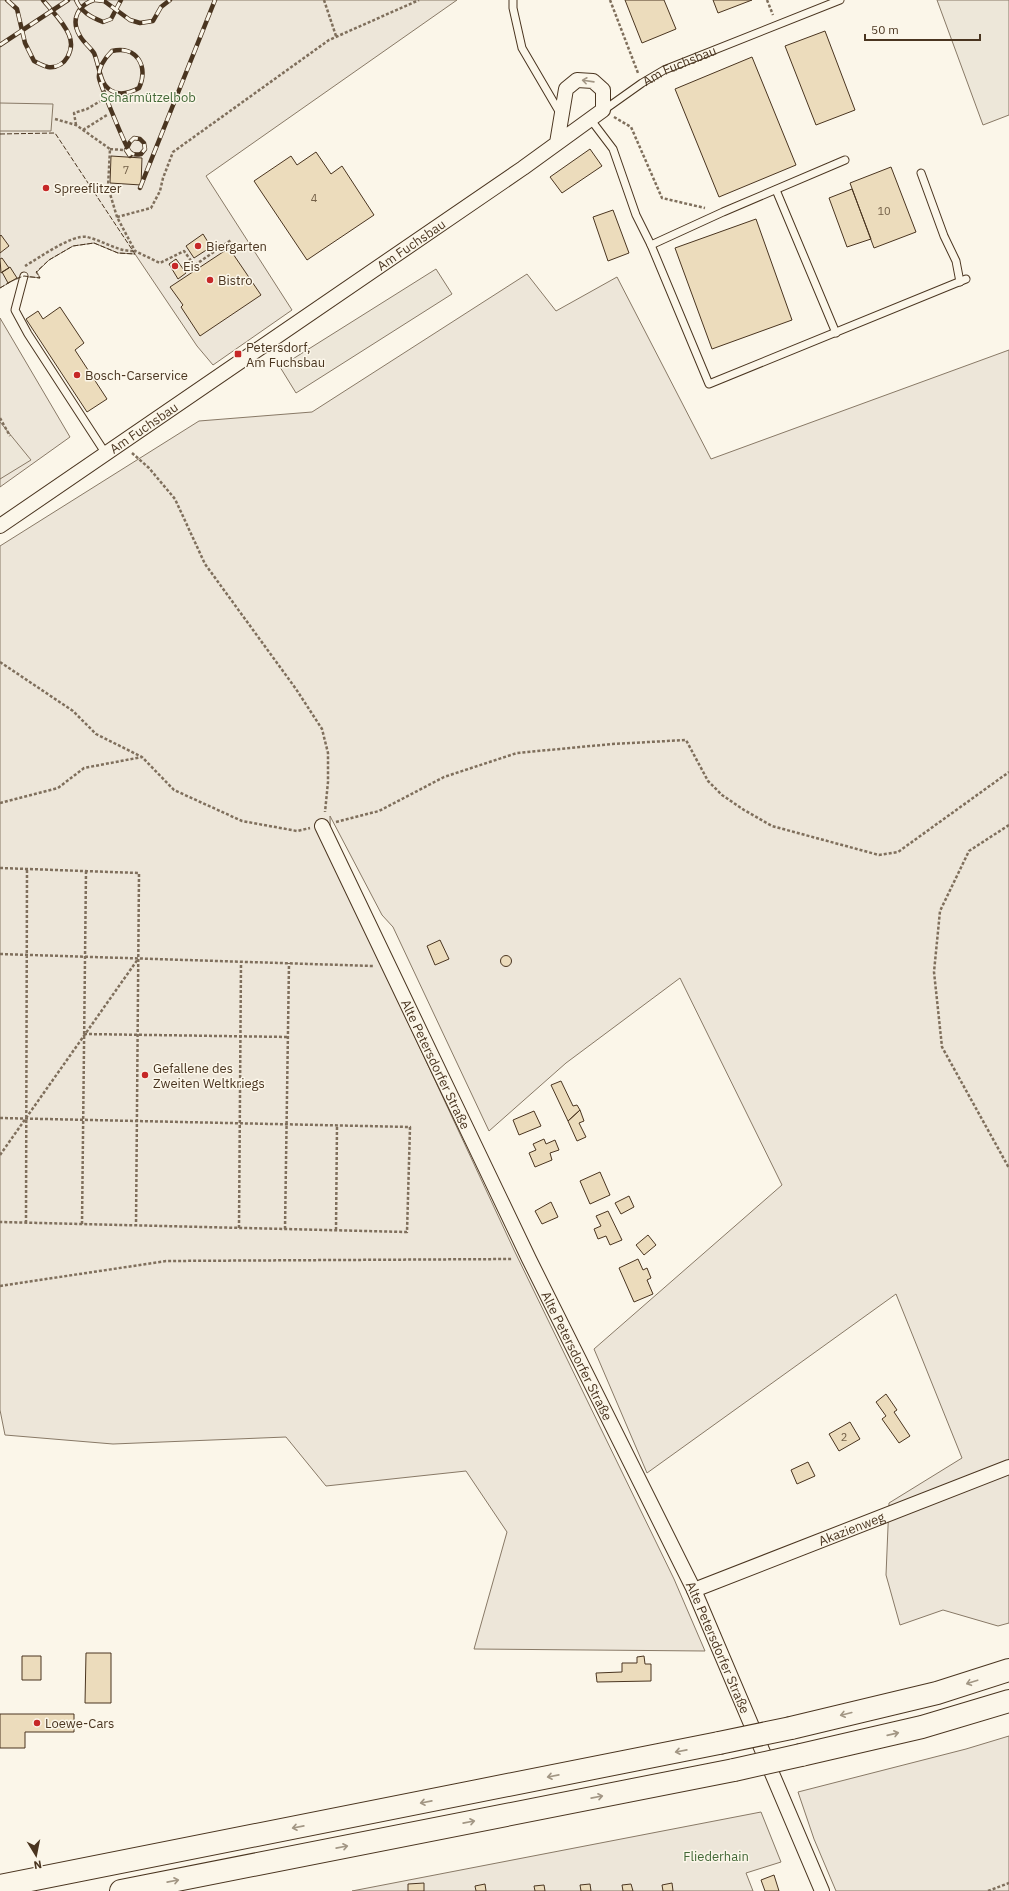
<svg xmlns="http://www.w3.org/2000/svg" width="1009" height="1891" font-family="'IBM Plex Sans',sans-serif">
	<rect width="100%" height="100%" fill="#fbf6e9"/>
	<path fill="#ede6d9" stroke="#887966" d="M0,0h457l-251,176 86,134 -79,55 -16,-19 -62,-92 -17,-1 -24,-10 -21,3 -24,14 -12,12 3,6c-19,-3 -23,0 -40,10z
		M527,274l29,37 61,-34 94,182 298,-109v1273l-11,3 -55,-16 -43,15 -14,-50 3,-72 73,-45 -66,-164 -249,179 -53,-124 188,-164 -102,-207 -114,85 -77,68 -96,-204 -11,-12 -52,-99 1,41 183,393 160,329 31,72 -231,-2 33,-117 -41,-61 -140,15 -40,-49 -173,7 -108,-9 -5,-25v-864l199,-125 113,-9z
		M0,318l70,119 -70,50z
		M1009,1736v155h-173l-22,-52 -16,-47 168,-43z
		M761,1812l20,50 -35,11 7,18h-401z"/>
	<path fill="#ede7d9" stroke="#887966" d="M937,0h72v115l-26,10z
		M0,103l53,1 -2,27h-51z
		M436,269l16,25 -156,99 -16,-26z
		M0,422l31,38 -31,19z"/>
	<path fill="#ecdcbc" stroke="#4a3520" d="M625,0h39l12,29 -34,14z
		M713,0h39l-34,13z
		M825,31l30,79 -39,15 -31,-79z
		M752,57l44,108 -77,32 -44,-108z
		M590,149l12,17 -40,27 -12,-16z
		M316,152l15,22 11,-8 32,49 -67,45 -53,-79 37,-25 6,9z
		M111,156l31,2 -1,27 -31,-2z
		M891,167l25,65 -42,16 -24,-65z
		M852,189l19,50 -24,8 -18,-49z
		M613,210l16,43 -21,8 -15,-44z
		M756,219l36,101 -80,29 -37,-101z
		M203,234l8,13 -17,11 -8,-12z
		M1,235l8,11 -9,7v-17z
		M229,248l32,47 -61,41 -19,-29 2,-2 -13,-18z
		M2,258l7,10 -8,5 -1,-14z
		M176,259l10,14 -8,6 -9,-15z
		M10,267l7,11 -9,5 -6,-11z
		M60,307l24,36 -9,7 32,49 -20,13 -61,-93 12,-8 5,8z
		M440,940l9,19 -14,6 -8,-19z
		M500.5 961a5.5 5.5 0 1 1 11 0a5.5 5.5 0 1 1-11 0Z
		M561,1081l12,25 4,-1 3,5 -12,11 -17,-36z
		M580,1110l4,11 -5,2 7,14 -9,4 -9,-20z
		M534,1111l7,15 -22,9 -6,-15z
		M544,1139l2,5 9,-4 4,10 -9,3 2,7 -17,7 -6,-14 7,-3 -3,-6z
		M600,1172l10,23 -20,9 -10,-23z
		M629,1196l5,11 -13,7 -6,-11z
		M551,1202l7,15 -16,7 -7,-13z
		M608,1211l14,29 -12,5 -4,-9 -8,3 -4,-10 7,-3 -5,-10z
		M648,1235l8,10 -12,10 -8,-10z
		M638,1259l5,11 4,-2 4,10 -4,2 6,14 -19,8 -15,-34z
		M886,1394l11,16 -3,2 16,24 -11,7 -17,-24 4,-3 -10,-14z
		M850,1422l10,17 -21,12 -10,-17z
		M808,1462l7,14 -18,8 -6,-14z
		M86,1653h25v50h-26z
		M22,1656h19v24h-19z
		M644,1656l1,8h6v17l-54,1 -1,-9 26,-1v-9h15v-6z
		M0,1714h74v18h-49v16h-25z
		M774,1875l5,16h-14l-4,-11z
		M424,1883v8h-16v-7z
		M672,1883l1,8h-10l-1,-6z
		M485,1884l1,7h-10l-1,-5z
		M590,1884l1,7h-10l-1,-6z
		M631,1884l2,7h-10l-1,-6z
		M544,1885l1,6h-10l-1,-5z"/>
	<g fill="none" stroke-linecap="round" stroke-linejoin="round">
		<defs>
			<g id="service">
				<path d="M513,0v8l9,40 38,65"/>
				<path id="s1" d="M604,110l38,-27 22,-13 176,-70"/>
				<path d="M591,120l22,29 23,66 15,30 58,139 257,-105"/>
				<path d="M921,173l23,63 12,25 4,21"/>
				<path d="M776,190l60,143"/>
				<path d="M651,245l72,-33 122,-52"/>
				<path d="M24,276l-9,34 13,24 78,120"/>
			</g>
			<g id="minor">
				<path id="s2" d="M0,526l523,-358 80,-58v-20l-10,-9 -16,-1 -11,9 -9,54"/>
				<path id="s3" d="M322,826l207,433 165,331 128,301"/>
				<path id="s4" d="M694,1590l315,-123"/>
			</g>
			<path id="motorway" d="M791,1728l146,-35 72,-23
				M801,1755l121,-28 87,-26
				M0,1886l719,-143
				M121,1891l613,-121"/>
		</defs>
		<use href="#service" stroke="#4a3520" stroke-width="9"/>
		<use href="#minor" stroke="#4a3520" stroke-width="16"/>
		<use href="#motorway" stroke="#4a3520" stroke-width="24"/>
		<path stroke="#7f6f5c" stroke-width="2.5" stroke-dasharray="3 2" stroke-linecap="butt" d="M324,0l12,36
			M610,0l28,73
			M767,0l6,15
			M614,117l17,10 31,71 43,10
			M55,119l21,6 34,24 -2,38 9,30 18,34 25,12 24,-12 13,18
			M76,125l-2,-12 13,-4 15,-9
			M83,130l24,-15
			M110,149l13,1
			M117,217l34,-9 9,-17 3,-13 10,-26 156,-112 90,-40
			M195,265l36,-25
			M25,266c14,-8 47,-32 62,-29 17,4 31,15 48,14
			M0,418l10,18
			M132,453l17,15 26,31 30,65 91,125 26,40 6,24v29l-3,30
			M0,662l73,49 23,23 46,23 32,33 68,31 55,10 13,-3
			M0,803l58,-15 26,-20 58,-11
			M336,822l43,-11 65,-34 73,-24 95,-9 74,-4 22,41 14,14 22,15 28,16 107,29 19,-3 111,-80
			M1009,825l-40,26 -29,60 -6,61 8,75 67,121
			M0,868l139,5 -3,353
			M0,954l373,12
			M84,1034l204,3
			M0,1118l410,9 -3,105 -407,-10
			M0,1155l138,-196
			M26,1223l1,-354
			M82,1224l4,-353
			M239,1228l2,-266
			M285,1229l4,-266
			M336,1230l1,-105
			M0,1286l166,-25 347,-2
			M988,1891l21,-8"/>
		<use href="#service" stroke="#fbf6e9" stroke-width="7"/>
		<use href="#minor" stroke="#fbf6e9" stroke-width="14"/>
		<use href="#motorway" stroke="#fbf6e9" stroke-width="22"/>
		<defs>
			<path id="rail" d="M7,0l10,9 8,34 9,18c4,2 9,5 14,6 18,2 27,-18 21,-32 -5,-13 -18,-25 -26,-35
				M76,0c5,12 15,17 27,22l8,-3 10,-19
				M94,0c-16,5 -24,20 -14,36 4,7 10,11 14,17 4,9 6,26 11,32 9,12 23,9 34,3 10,-21 -2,-43 -27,-37 -7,7 -14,16 -13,27 1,6 27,70 31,74 3,3 7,3 11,2l4,-5 -1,-6 -4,-4 -6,-1 -4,4 -4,8 4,6
				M95,0l9,1 26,19 10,3 13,-2 8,-14 9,-7
				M0,45l68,-45
				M140,188l75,-188"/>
		</defs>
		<use href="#rail" stroke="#4a3520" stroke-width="4.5"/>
		<use href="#rail" stroke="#fbf6e9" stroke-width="3" stroke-dasharray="9" stroke-linecap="butt"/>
		<defs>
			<path id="motorway-bridge" d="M719,1743l72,-15
				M734,1770l67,-15"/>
		</defs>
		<use href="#motorway-bridge" stroke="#4a3520" stroke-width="24" stroke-linecap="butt"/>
		<use href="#motorway-bridge" stroke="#fbf6e9" stroke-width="22"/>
		<path stroke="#4a3520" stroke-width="1" stroke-dasharray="5 2" stroke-linecap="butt" d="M0,134l55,-1 80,121 -17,-1 -24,-10 -21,3 -24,14 -13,12 4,6 -16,-2 -9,3
			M0,288l10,-6"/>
	</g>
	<defs><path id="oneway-shaft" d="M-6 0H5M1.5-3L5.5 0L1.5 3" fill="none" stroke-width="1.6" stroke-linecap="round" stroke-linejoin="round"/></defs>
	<g stroke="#a29684">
		<use href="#oneway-shaft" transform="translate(588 81) rotate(-172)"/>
		<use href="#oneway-shaft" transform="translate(972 1682) rotate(162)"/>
		<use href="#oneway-shaft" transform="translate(846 1714) rotate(166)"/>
		<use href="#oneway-shaft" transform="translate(893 1734) rotate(-13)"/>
		<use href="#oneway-shaft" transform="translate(681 1751) rotate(169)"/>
		<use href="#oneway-shaft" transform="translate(553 1776) rotate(169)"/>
		<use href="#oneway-shaft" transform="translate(597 1797) rotate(-11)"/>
		<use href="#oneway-shaft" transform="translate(426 1802) rotate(169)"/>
		<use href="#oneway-shaft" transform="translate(469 1822) rotate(-11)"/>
		<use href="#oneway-shaft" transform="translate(298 1827) rotate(169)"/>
		<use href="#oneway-shaft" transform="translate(342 1847) rotate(-11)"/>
		<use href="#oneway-shaft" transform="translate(173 1881) rotate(-11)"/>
	</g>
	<g fill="#c62828" stroke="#fbf6e9" stroke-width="1.5">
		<circle cx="46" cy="188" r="4"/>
		<circle cx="198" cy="246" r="4"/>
		<circle cx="175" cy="266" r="4"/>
		<circle cx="210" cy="280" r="4"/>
		<rect x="234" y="350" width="8" height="8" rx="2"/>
		<circle cx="77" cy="375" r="4"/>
		<circle cx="145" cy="1075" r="4"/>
		<circle cx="37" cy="1723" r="4"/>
	</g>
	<g text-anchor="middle" stroke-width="3" stroke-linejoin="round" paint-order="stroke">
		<g font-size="11" fill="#725f47">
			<text x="126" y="174">7</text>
			<text x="314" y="202">4</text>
			<text x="884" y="215">10</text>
			<text x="844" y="1441">2</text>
		</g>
		<g font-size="13" fill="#4a3520" stroke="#fbf6e9">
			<text dy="5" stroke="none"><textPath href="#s1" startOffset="88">Am Fuchsbau</textPath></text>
			<text dy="5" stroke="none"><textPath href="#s2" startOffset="498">Am Fuchsbau</textPath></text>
			<text dy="5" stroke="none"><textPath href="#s2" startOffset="174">Am Fuchsbau</textPath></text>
			<text dy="5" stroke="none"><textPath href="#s3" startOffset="264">Alte Petersdorfer Straße</textPath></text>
			<text dy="5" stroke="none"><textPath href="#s3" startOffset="588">Alte Petersdorfer Straße</textPath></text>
			<text dy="5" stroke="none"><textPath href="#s4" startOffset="169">Akazienweg</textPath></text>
			<text dy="5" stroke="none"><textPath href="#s3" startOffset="912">Alte Petersdorfer Straße</textPath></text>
		</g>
		<g font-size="13" fill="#436837" stroke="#fbf6e9">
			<text x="148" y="102">Scharmützelbob</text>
			<text x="716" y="1861">Fliederhain</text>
		</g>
		<g font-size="13" fill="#4a3520" stroke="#fbf6e9" text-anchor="start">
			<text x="54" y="193">Spreeflitzer</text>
			<text x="206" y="251">Biergarten</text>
			<text x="183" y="271">Eis</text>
			<text x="218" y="285">Bistro</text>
			<text x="246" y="352">Petersdorf,<tspan x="246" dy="15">Am Fuchsbau</tspan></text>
			<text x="85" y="380">Bosch-Carservice</text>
			<text x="153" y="1073">Gefallene des<tspan x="153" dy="15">Zweiten Weltkriegs</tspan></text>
			<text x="45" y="1728">Loewe-Cars</text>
		</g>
	</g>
	<g transform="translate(36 1855) rotate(170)" stroke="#fbf6e9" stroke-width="3" paint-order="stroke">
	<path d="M0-3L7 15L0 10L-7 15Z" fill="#4a3520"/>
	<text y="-6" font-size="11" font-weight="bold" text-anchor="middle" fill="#4a3520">N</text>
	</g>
	<path d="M865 34v6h115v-6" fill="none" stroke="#4a3520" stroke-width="2"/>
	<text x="871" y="34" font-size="12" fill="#4a3520" stroke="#fbf6e9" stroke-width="3" paint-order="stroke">50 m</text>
</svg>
